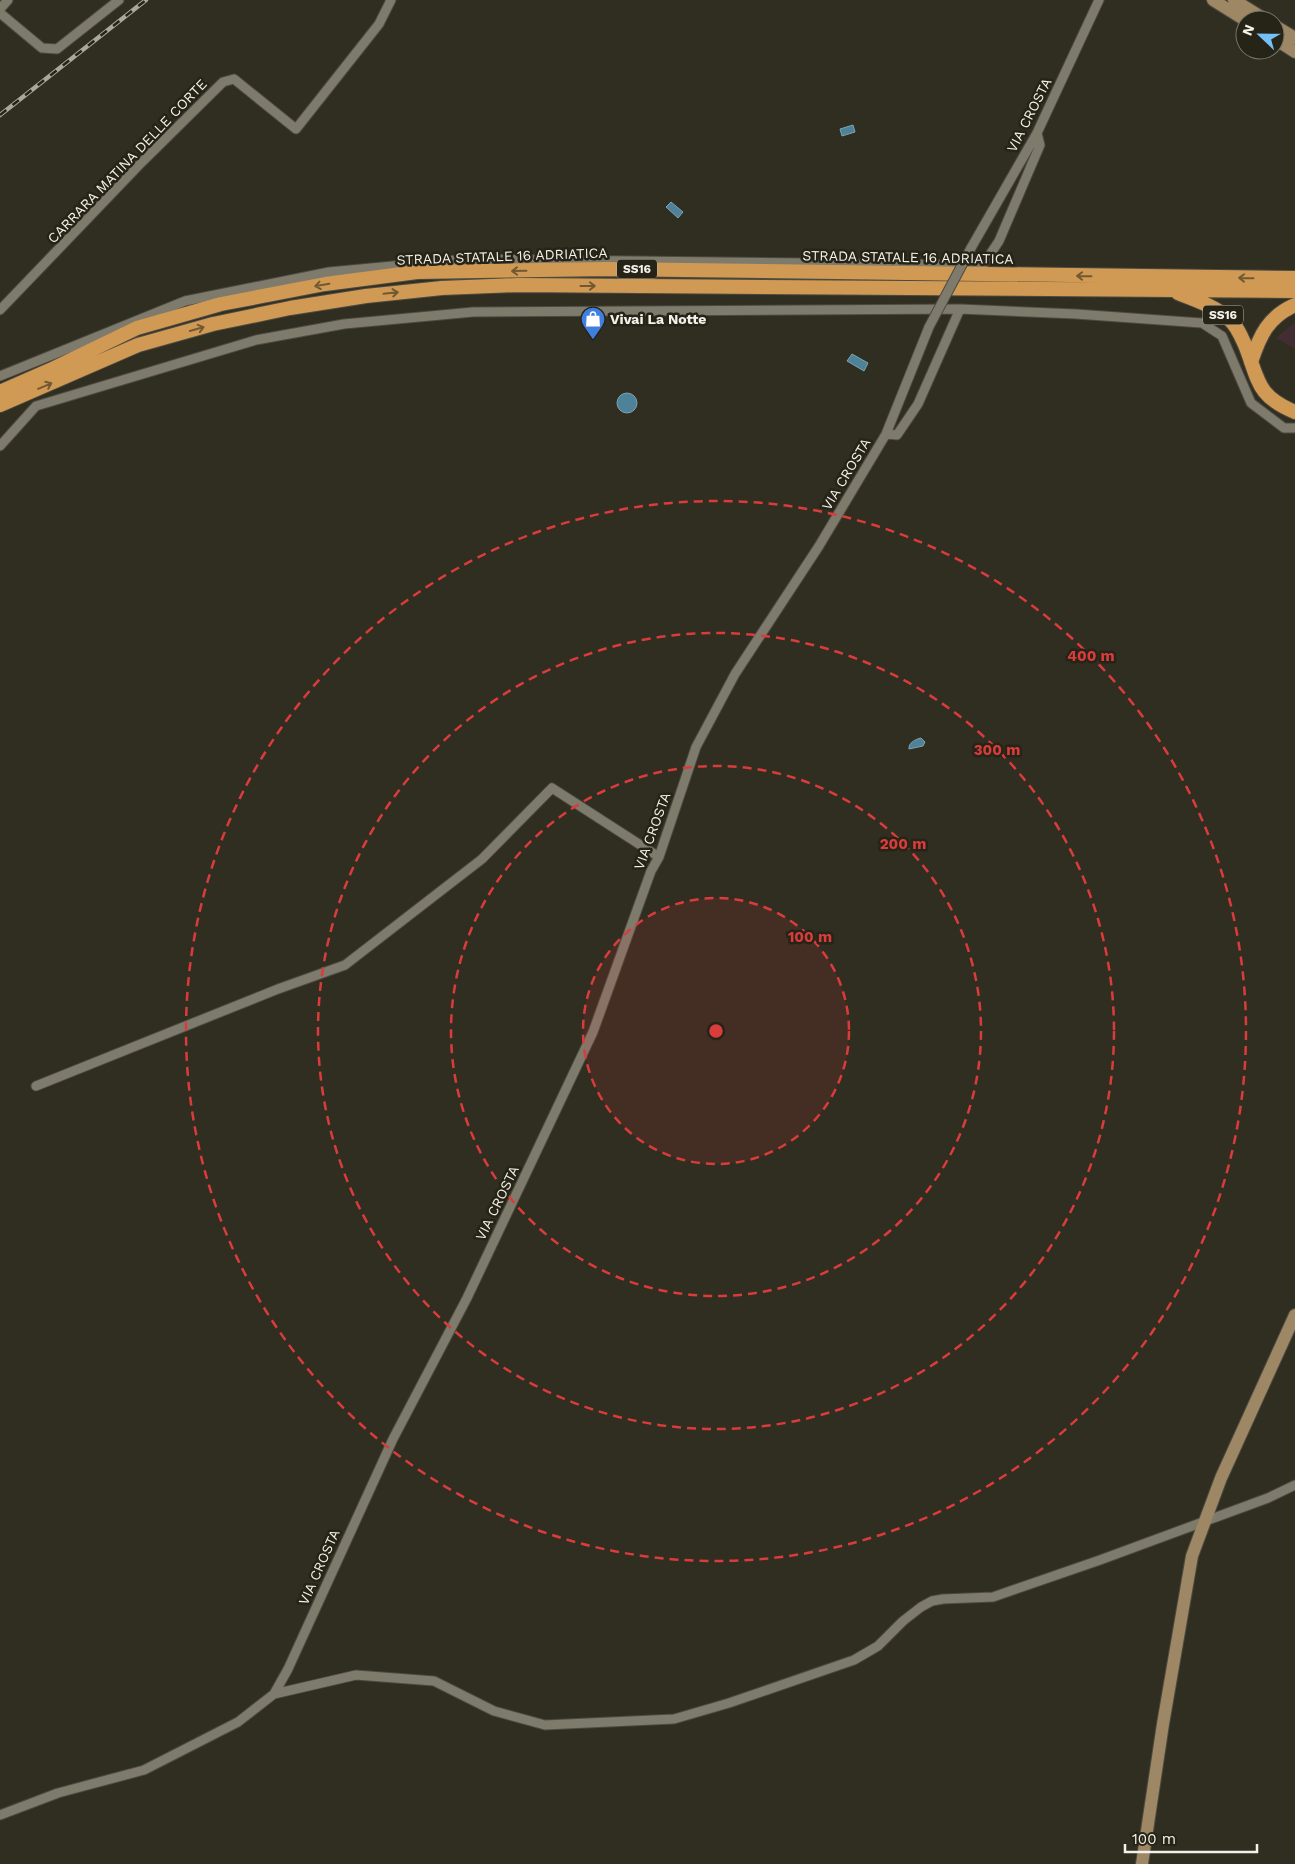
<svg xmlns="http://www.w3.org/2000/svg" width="1295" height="1864" font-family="'Work Sans',sans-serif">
	<rect width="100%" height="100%" fill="#302d21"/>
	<path fill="#422e32" d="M1295,322v27l-19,-11z"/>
	<path fill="#4d8298" stroke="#7fa3b0" d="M853,125l2,7 -13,4 -2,-7z
		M671,202l12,10 -5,6 -12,-11z
		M852,354l16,9 -4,8 -17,-10z
		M617 403a10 10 0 1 1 20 0a10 10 0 1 1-20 0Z
		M921,738l4,4 -2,4 -14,3c-1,-6 7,-10 12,-11z"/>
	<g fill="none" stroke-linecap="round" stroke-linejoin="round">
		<defs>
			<path id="minor" d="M0,9l8,-9
				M0,13l42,35 15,1 62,-49
				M971,248l66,-115 62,-133
				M0,310l142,-148 81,-80 11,-3 62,50 83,-105 12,-24
				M0,376l185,-75 144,-29 138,-13 516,6 16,-24 41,-96 -3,-12
				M886,434l11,1 21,-31 42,-95
				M0,446l36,-40 220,-66 88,-16 129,-12 487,-3 116,5 126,9 20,13 29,67 33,25h11
				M36,1086l242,-97 67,-24 137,-106 70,-71 107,69
				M274,1694l14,-25 105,-230 74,-141 126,-266 58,-161 8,-14 37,-110 39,-73 84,-128 67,-112 43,-107
				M0,1815l58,-22 86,-23 94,-48 36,-28 82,-19 78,6 60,30 51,14 129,-6 55,-16 125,-43 24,-14 25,-25 18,-14 11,-6 11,-2 50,-2 107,-37 168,-62 27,-13"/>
			<path id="secondary" d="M1213,0l32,20
				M1234,0l32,20
				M1275,26l20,12
				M1275,39l20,13
				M1142,1864l21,-140 29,-168 29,-78 74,-163"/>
			<path id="trunk" d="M1178,293c17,7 37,13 51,26 8,7 12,17 16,26 14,35 11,51 50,67
				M1251,362c9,-27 17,-45 44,-57
				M0,392l50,-22 87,-42 84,-24 104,-20 92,-12 190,-3 688,9
				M0,405l138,-60 75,-21 77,-16 76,-12 76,-8 76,-3 777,6"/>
		</defs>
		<use href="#minor" stroke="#4d4a40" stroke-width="11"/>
		<use href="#secondary" stroke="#4d4a40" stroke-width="14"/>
		<use href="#trunk" stroke="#4d4a40" stroke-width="16"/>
		<use href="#minor" stroke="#7e7b6d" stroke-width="9"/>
		<use href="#secondary" stroke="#9d8764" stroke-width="12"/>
		<use href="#trunk" stroke="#d09a55" stroke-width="14"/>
		<defs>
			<path id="rail" d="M0,115l146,-115"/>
		</defs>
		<use href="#rail" stroke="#aaa89e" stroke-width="4.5"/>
		<use href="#rail" stroke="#262317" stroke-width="2.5" stroke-dasharray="8" stroke-linecap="butt"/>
		<defs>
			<path id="minor-bridge" d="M929,327l42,-79"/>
		</defs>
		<use href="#minor-bridge" stroke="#4d4a40" stroke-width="11" stroke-linecap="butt"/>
		<use href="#minor-bridge" stroke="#7e7b6d" stroke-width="9"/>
	</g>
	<defs><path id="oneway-shaft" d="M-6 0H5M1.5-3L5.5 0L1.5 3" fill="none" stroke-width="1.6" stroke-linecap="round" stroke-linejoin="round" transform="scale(1.25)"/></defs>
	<g stroke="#725933">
		<use href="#oneway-shaft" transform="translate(519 271) rotate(179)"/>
		<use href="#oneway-shaft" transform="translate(1084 276) rotate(-179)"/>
		<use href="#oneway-shaft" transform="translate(1246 278) rotate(-179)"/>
		<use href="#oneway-shaft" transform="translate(322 285) rotate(170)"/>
		<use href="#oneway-shaft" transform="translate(588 286)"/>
		<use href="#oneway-shaft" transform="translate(391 293) rotate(-6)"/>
		<use href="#oneway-shaft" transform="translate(197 329) rotate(-16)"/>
		<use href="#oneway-shaft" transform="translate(45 386) rotate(-23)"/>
	</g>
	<circle cx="716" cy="1031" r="133" fill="#d93c3b" fill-opacity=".12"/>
	<g fill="none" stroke="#d93c3b" stroke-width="2.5" stroke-dasharray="9 6">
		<circle cx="716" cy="1031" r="133"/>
		<circle cx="716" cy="1031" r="265"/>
		<circle cx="716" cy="1031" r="398"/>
		<circle cx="716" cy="1031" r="530"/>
	</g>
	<defs>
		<symbol id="shop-pin" viewBox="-11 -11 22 30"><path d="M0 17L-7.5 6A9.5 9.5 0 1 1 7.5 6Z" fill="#3f7fe0" stroke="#262317"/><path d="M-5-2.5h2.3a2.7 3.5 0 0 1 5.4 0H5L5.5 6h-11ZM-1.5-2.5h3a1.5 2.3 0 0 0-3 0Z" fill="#fff"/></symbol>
	</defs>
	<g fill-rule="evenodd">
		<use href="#shop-pin" x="579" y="305" width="28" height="38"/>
	</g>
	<g text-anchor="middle" stroke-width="5" stroke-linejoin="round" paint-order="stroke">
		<g fill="#262317" stroke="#b6b3aa" stroke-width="1">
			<rect x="617" y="259.5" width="40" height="19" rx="4"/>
			<rect x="1203" y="305.5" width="40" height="19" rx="4"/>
		</g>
		<g font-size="12" font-weight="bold" fill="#f3f1e9">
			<text x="637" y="273">SS16</text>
			<text x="1223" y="319">SS16</text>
		</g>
		<g font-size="14" fill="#f3f1e9" stroke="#262317">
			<text transform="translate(1029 115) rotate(-63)" y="5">VIA CROSTA</text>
			<text transform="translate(127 161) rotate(-46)" y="5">CARRARA MATINA DELLE CORTE</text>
			<text transform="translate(502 256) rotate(-2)" y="5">STRADA STATALE 16 ADRIATICA</text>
			<text transform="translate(908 257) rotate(1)" y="5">STRADA STATALE 16 ADRIATICA</text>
			<text transform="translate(846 474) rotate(-59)" y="5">VIA CROSTA</text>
			<text transform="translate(652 831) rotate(-70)" y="5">VIA CROSTA</text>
			<text transform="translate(497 1203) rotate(-64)" y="5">VIA CROSTA</text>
			<text transform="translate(319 1567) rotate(-66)" y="5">VIA CROSTA</text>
		</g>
		<g font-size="14" font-weight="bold" fill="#f3f1e9" stroke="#262317" text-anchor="start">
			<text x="610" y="324">Vivai La Notte</text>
		</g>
	</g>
	<circle cx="716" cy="1031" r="8" fill="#d93c3b" stroke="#262317" stroke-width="2.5"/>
	<g font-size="15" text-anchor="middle" font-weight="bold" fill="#d93c3b" stroke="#262317" stroke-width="5" stroke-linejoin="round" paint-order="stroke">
		<text x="1091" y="661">400 m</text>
		<text x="997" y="755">300 m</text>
		<text x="903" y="849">200 m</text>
		<text x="810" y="942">100 m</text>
	</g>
	<g transform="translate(1260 35) rotate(292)"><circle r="24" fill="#262317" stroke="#78756b"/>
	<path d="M0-4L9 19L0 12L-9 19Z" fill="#75c0f6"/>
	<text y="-8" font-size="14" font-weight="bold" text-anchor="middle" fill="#f3f1e9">N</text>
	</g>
	<path d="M1125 1844v8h132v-8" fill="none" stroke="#f3f1e9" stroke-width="2.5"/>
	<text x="1132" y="1844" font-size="15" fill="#f3f1e9" stroke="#262317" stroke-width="4" paint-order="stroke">100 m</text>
</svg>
